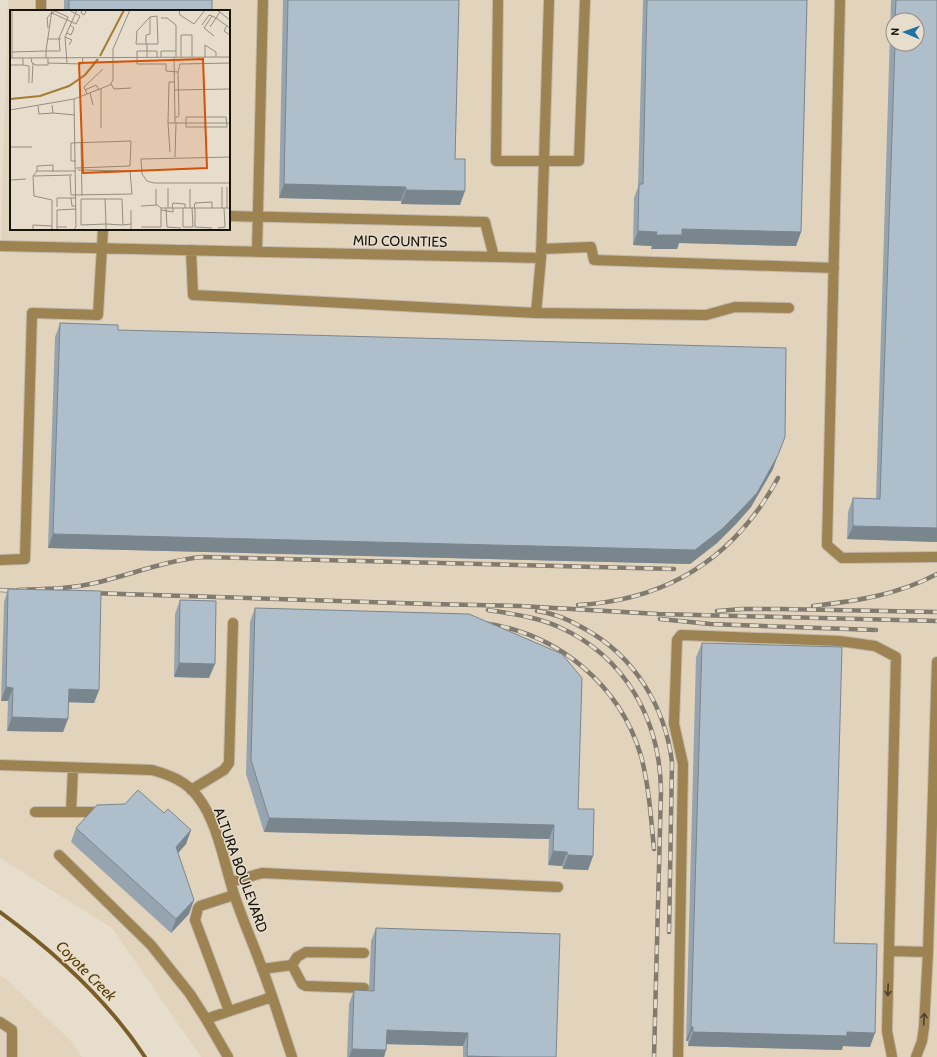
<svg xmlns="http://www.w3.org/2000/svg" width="937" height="1057" font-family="Cabin,sans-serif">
	<rect width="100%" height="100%" fill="#e7ddcc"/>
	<path fill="#e2d3bc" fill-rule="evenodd" d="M8,0h929v1057h-736l-89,-129 -112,-70v-587zM11,11h218v218h-218zM893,20h24v24h-24z
		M0,976l5,2 65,62 12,17h-82z"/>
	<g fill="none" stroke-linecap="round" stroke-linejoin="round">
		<path stroke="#795e29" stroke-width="4" d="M0,912c56,41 107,87 145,145"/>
		<defs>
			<path id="minor" d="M498,0l-2,161h83l6,-161
				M840,0l-13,545 15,13 95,-1
				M41,11v-11
				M229,216l256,6 9,35
				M0,246l541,12 8,-258
				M541,249l50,-2 3,13 240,8
				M191,250l2,45 343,18 5,-55
				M257,252l6,-252
				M536,313l170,2 29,-8 54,1
				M0,560l25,-1 7,-246 66,2 5,-86
				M0,765l152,5c18,5 34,11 46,27 20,26 26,66 36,97 8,25 19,49 28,74 11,29 20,59 30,89
				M191,790l33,-20 5,-7 4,-140
				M35,812h36l2,-44
				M71,812h32
				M59,855l92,90 39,49 16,25 66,-22
				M231,882l31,-9 296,14
				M889,951l39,1
				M292,965l10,19 4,2 58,2
				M262,969l30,-4 5,-8 9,-5 58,1
				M229,1011l-34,-91 3,-12 2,-2 34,-11
				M206,1019l22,38
				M0,1022l12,8v27
				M678,1057l5,-293 -9,-40 3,-84 4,-5 158,6 36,5 21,11 -9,374 5,26
				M916,1057l6,-16 2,-14 4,-75 9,-290"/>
		</defs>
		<use href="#minor" stroke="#c2b9aa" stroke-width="12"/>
		<use href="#minor" stroke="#9d8252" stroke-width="10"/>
		<defs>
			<path id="rail" d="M0,590l18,1
				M18,590c26,-1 52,-1 77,-7 35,-8 72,-23 108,-26l471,12
				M90,593l340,11 90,2 138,8 279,7
				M578,605c91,-5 157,-48 200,-127
				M813,606c43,-5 85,-11 124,-32
				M488,610c24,4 49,7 71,17 67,30 101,93 102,164l-7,266
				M537,611c17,2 33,9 48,18 49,27 80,77 87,133l-3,170
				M717,611l25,-2h39l156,3
				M660,619l50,5 166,6
				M483,623c74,10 137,61 158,133 8,30 10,62 13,93"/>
		</defs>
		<use href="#rail" stroke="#817a6e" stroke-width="4.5"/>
		<use href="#rail" stroke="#e7ddcc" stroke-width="3" stroke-dasharray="9" stroke-linecap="butt"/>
	</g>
	<path fill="#96a4af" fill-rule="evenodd" d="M64,0h148v11h-148z
		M283,0h176l-4,159 5,46 -59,-1v-3l-122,-3z
		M643,0h164l-6,232 -5,14 -117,-3 -2,6h-26l1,-3 -19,-1 1,-47 4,-11z
		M891,0h46v542l-90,-3 1,-27 5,-14 23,1zM893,20h24v24h-24z
		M60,323l58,7 655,139 -22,38 -15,17 -19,19 -27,21 -642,-16 7,-211z
		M8,589l91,101 -5,13 -26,-1v17l-5,13 -56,-1 1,-30h-7l3,-99z
		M180,600l29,78 -35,-1 1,-63z
		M255,608l323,201 15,47 -5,14 -25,-1 -1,-3 -14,-1 1,-26 -285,-7 -18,-58 4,-152z
		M702,643l132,300 36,104 -27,-1 -1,4 -154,-4v-5h-2l10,-384z
		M164,813l27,17 -5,14 -8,9 11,61 -18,19 -100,-91 5,-14z
		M376,928l180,129h-93v-11l-77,-2v6l-2,7h-37l2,-53 5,-14 15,1 2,-50z"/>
	<path fill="#7a868e" d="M284,184l122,3 -5,14 -122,-3z
		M406,190l59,1 -5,14 -59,-1z
		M682,229l119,3 -5,14 -117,-3 -2,6h-26l5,-14z
		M638,231l19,1 -5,14 -19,-1z
		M778,455l-5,14 -22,38 -15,17 -19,19 -27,21 -642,-16 5,-14z
		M853,526l84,2v14l-90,-3z
		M179,663l36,1 -6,14 -35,-1z
		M6,687l7,1 -5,13h-7z
		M69,689l30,1 -5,13 -30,-1z
		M12,717l56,2 -5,13 -56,-1z
		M269,818l285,7 -5,14 -285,-7z
		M191,830l-5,14 -15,17 5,-14z
		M553,851l14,1 -5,14 -14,-1z
		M568,855l25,1 -5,14 -25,-1z
		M194,900l-5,14 -18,19 5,-14z
		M691,1027h2l-5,14h-2z
		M387,1030l81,3 -5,13 -81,-2z
		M693,1032h154l28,1 -5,14 -27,-1 -1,4 -154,-4z
		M352,1049l34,1 -2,7h-35z
		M467,1056l37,1h-37z"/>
	<path fill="#aebfcb" stroke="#7a868e" d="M69,0h143v11h-143z
		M288,0h171l-4,159h10v32l-59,-1v-3l-122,-3z
		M647,0h160l-6,232 -119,-3v6h-26l1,-3 -19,-1 1,-47h4z
		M896,0h41v528l-84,-2v-28l27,1 15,-455h22v-24h-22z
		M60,323l58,2v5l668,18 -1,89 -7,18 -21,38 -16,17 -19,19 -27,21 -642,-16z
		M8,589l93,2 -2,99 -30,-1 -1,30 -56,-2 1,-29 -7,-1z
		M180,600l36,1 -1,63 -36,-1z
		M255,608l214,6 93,40 20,24 -4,131h16l-1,47 -25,-1 -1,-3 -14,-1 1,-26 -285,-7 -18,-58z
		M702,643l140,4 -8,296 43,1 -2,89 -28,-1v4l-154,-4v-5h-2z
		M138,790l26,23 4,-4 23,21 -15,17 18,53 -18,19 -100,-91 21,-23 28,-1z
		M376,928l184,6 -4,123h-52l-37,-1 1,-23 -81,-3 -1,20 -34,-1 2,-59 20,1z"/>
	<defs><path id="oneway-shaft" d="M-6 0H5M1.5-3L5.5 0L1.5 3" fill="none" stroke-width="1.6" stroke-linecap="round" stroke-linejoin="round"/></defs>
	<g stroke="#4d4029">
		<use href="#oneway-shaft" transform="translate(888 990) rotate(92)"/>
		<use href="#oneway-shaft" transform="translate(924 1019) rotate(-87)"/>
	</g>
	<g text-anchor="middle" stroke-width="3" stroke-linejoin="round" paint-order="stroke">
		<g font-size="14" fill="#17140e" stroke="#e7ddcc">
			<text transform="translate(400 241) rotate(1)" y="5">MID COUNTIES</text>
			<text transform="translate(241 870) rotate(70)" y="5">ALTURA BOULEVARD</text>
		</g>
		<g font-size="15" font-style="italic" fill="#573d00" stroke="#e7ddcc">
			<text transform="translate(86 971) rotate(45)" y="5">Coyote Creek</text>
		</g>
	</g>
	<g transform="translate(10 10)">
		<rect width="220" height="220" fill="#e7ddcc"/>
		<path fill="none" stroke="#a37d34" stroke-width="2" d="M90,46l24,-46M0,89l30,-3 29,-10 16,-11 13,-16"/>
		<path fill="none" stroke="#948d80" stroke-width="1" d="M42,0l-6,41h14l-1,-13 9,-21 -13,-6 -3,2M72,0l-1,3 3,2 3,-5M169,0l1,5 14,9 11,-14M207,0l13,10M210,2l-4,6 14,10M42,3l24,11 4,-8 -11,-6M151,8h6l9,7v32M192,15l7,-10 3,1M217,15l-3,6 6,4M200,17l6,-9 -4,-2 -8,12 10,8M38,18l-1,-10 5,-6M57,23l4,2 3,-7 -4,-3M55,27l7,3 -3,5M37,29h14M136,34v-9l4,-1v-17M137,34h11l-1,-28 -7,1 -13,14 -1,13h11v13M2,42l34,-1v7M147,47v-6h-20v13h29v7l12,1 2,-8 50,-1M151,47v-6h15M164,47l1,66h55M171,47v-22h11v22M195,47v-12l11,7v5M0,48l220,-1M2,48v-48M21,48l1,5 4,2h12v-7M38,53l34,1 1,-6M57,53l-2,-26 12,-27M0,55h13v-7M13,55l6,1v17M164,72h-5l-1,41h7M22,73l1,-19M101,74l3,5 17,-1M91,79v39M75,80l11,-5 3,5M164,80l56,-1M80,83l3,12M77,84l-3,-7 19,-18M28,96l1,8 14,-1 -1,-8M0,100l64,-11 36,-14 3,-5v-31l17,-39M43,103l22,2M176,107h40l1,10h-41zM165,108l4,-2 -1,-44M158,113l2,29M71,132l1,54M0,137h22M165,147l1,-34M220,147l-89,2 1,15 5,7 7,2h76M66,151h-5v-18l60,-2 -1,25 -54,2M27,161v-5l16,-1v7M24,166l38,-1M60,166l1,19 61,-1 -2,-23 -52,-1M0,170l16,-1M212,177v21M217,177v21M158,178v20M146,179v15l5,4M180,179v19M61,188l1,8h4M95,189l1,25 17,1M131,196l16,-1M47,197v-9h19M151,198h69M156,198l1,19 14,1M162,198l1,-5 12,1v4M173,198v19h10l-1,-19M184,198l1,-5 17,-1v6M185,198v19l17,1M121,200v14M151,200l12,2v-4M47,217v-17l19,-1M131,217h20v-19M208,218l7,-1 -1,-19M23,220v-5l19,1M42,220v-30l-18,-4 -1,-20 4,-5h39M47,220v-3h10M63,220l3,-3 -2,-128M96,220v-6l-25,1v-26h41l1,26 8,-1v6"/>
		<path fill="#d3520c" fill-opacity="0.15" stroke="#d3520c" stroke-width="2" d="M193,49l4,109 -124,5 -4,-110z"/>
		<rect width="220" height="220" fill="none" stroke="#17140e" stroke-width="2"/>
	</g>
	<g transform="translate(905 32) rotate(272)"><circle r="19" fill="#e7ddcc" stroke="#948d80"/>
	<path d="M0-3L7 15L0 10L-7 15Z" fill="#1e73a3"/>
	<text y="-6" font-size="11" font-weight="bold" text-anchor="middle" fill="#17140e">N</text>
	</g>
</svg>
